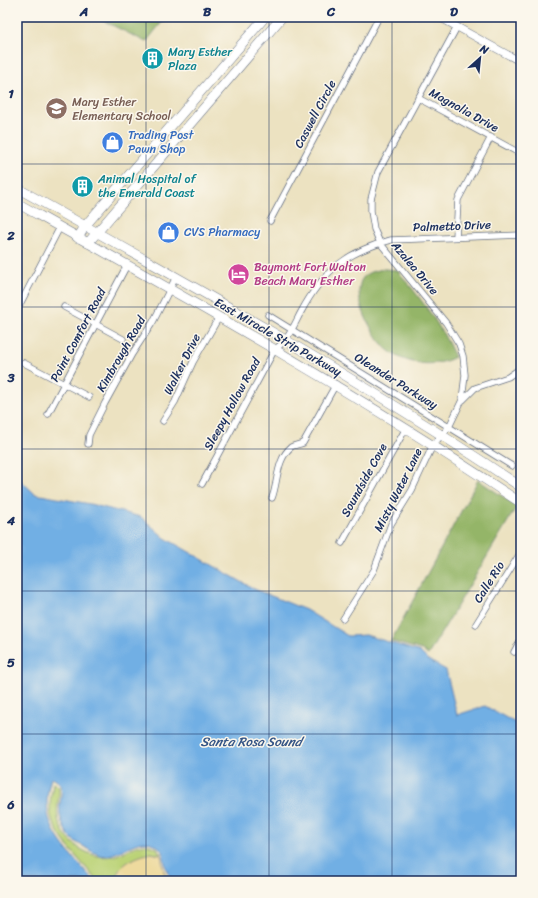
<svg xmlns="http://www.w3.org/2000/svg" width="538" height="898" font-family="Sriracha,sans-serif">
	<rect width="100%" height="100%" fill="#fbf7ec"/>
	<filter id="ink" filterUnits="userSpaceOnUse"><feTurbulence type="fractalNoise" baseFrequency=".025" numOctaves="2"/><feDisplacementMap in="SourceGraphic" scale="8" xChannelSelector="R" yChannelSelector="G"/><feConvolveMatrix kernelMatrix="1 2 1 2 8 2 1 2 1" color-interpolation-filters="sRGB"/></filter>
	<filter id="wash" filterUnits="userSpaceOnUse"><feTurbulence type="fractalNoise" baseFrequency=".012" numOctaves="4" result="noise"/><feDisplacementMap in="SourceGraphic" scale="16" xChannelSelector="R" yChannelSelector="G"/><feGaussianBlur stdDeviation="0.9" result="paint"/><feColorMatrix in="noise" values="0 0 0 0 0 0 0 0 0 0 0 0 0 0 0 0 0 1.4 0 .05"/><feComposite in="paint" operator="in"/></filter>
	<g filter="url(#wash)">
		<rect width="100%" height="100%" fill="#ece2c1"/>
		<path fill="#bbd377" stroke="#6b816a" d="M53,783l6,4c1,10 -3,20 -1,31 4,23 32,43 55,38 17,-4 24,-17 44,-8l4,7 -10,-2 -36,25v3h-17c-14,-16 -42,-44 -47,-65 -3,-11 1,-22 2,-33z"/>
		<path fill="#94b568" stroke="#587263" d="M96,17h78l-12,5 -16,20z
			M384,269l13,1c22,26 44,55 58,87 -19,11 -48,8 -66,-6 -15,-11 -44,-63 -22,-77 4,-3 12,-4 17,-5z
			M478,480l39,26 -89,149 -6,-5 -31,-9z"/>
		<path fill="#eeda9e" stroke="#84847e" d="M151,853l10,2 3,17 6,9h-55c2,-17 22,-25 36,-28z"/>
		<path fill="#71afe4" stroke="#466fa1" d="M17,477l18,17 55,10 51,13 24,21 89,51 52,21 42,26 18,-1 54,17 8,8 18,10 11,45 28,-9 36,20v155h-348c-2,-3 -5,-7 -6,-10 -4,-9 -1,-20 -10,-25 -20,-14 -38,14 -58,9 -5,-2 -11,-6 -16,-9 -12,-5 -19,-15 -22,-27 -4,-12 2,-22 0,-34l-5,-5 -5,-2c-15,48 15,70 43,103h-77z"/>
	</g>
	<g filter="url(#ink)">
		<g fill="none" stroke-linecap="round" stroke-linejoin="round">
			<defs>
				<path id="minor" d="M418,98l103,56
					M270,221l109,-204
					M456,237l2,-37 33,-63
					M64,307l59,32
					M17,310l43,-83
					M268,315l244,151
					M24,363l65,34
					M463,400l12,-12 33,-11 13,-9
					M48,414l79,-149
					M163,421l12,-19 18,-40 26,-45
					M88,444l1,-9 16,-32 27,-49 21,-32 23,-45
					M202,484l73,-135c13,-8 19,-24 26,-37 22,-41 45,-60 90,-72l130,-5
					M272,498c6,-15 4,-38 19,-51 3,-2 8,-2 12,-4l33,-59
					M342,543l64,-115
					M343,619l31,-49 17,-46 21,-34 21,-45 16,-18 13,-27 3,-25 -2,-19 -4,-12 -13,-21 -66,-80 -6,-14 -3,-18v-12l7,-27 79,-145
					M476,624l45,-72
					M514,652l7,-13"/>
				<path id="tertiary" d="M439,17l82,45"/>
				<path id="primary" d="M78,238l7,-12 180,-209
					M88,243l194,-226"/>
				<path id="trunk" d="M17,188c171,95 342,190 504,299
					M17,203c171,96 342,191 504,300"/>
			</defs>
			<use href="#minor" stroke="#646e81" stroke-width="7"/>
			<use href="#tertiary" stroke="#646e81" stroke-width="8"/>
			<use href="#primary" stroke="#646e81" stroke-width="10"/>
			<use href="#trunk" stroke="#646e81" stroke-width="10"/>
			<use href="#minor" stroke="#fff" stroke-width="5.5"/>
			<use href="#tertiary" stroke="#fff" stroke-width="7"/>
			<use href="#primary" stroke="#fff" stroke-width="9"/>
			<use href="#trunk" stroke="#fff" stroke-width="9"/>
		</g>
	</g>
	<path fill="none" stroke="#1b2f5e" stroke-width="1" stroke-opacity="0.55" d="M146,17v864M269,17v864M392,17v864M17,164h504M17,307h504M17,449h504M17,591h504M17,734h504"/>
	<defs>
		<symbol id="building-disc" viewBox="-11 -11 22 22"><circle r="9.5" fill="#0f9aa8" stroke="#fbf7ec"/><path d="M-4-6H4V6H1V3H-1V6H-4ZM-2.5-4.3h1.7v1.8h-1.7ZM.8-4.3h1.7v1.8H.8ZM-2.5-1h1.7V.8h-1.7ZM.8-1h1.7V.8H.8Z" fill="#fff"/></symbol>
		<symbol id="school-disc" viewBox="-11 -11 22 22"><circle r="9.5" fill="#8d6e63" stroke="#fbf7ec"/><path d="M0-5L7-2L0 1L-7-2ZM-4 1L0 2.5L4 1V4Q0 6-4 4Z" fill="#fff"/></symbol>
		<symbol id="shop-disc" viewBox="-11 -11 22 22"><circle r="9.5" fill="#3f7fe0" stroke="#fbf7ec"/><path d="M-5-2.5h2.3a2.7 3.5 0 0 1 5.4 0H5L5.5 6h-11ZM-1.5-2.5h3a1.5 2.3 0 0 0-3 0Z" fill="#fff"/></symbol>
		<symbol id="hotel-disc" viewBox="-11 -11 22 22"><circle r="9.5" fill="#d1479c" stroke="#fbf7ec"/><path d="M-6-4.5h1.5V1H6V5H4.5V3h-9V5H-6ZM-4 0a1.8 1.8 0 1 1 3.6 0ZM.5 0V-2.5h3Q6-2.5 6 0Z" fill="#fff"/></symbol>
	</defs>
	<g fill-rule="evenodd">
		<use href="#building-disc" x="140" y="46" width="25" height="25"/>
		<use href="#school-disc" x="44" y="96" width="25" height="25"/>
		<use href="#shop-disc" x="100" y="130" width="25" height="25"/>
		<use href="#building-disc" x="70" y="174" width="25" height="25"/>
		<use href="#shop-disc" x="156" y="220" width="25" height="25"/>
		<use href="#hotel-disc" x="226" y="262" width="25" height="25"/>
	</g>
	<g text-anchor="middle" stroke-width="3" stroke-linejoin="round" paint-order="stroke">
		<g font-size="12" fill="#0d838f" stroke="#fbf7ec" text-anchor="start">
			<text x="168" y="56">Mary Esther<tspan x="168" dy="14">Plaza</tspan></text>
			<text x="98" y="183">Animal Hospital of<tspan x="98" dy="14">the Emerald Coast</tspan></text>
		</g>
		<g font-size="12" fill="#785e54" stroke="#fbf7ec" text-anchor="start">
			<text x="72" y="106">Mary Esther<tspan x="72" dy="14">Elementary School</tspan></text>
		</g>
		<g font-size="12" fill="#1b2f5e" stroke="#fbf7ec">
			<text transform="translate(464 110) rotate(29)" y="4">Magnolia Drive</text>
			<text transform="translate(315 114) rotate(-62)" y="4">Caswell Circle</text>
			<text transform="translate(452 226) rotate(-2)" y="4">Palmetto Drive</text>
			<text transform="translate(415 268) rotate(50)" y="4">Azalea Drive</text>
			<text transform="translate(78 335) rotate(-62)" y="4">Point Comfort Road</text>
			<text transform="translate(278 337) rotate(30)" y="4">East Miracle Strip Parkway</text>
			<text transform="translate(121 354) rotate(-60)" y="4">Kimbrough Road</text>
			<text transform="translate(182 364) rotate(-63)" y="4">Walker Drive</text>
			<text transform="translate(396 381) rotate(32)" y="4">Oleander Parkway</text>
			<text transform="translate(232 404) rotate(-61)" y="4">Sleepy Hollow Road</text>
			<text transform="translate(364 480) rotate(-61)" y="4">Soundside Cove</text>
			<text transform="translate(398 490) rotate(-63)" y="4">Misty Water Lane</text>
			<text transform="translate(489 582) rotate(-58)" y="4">Calle Rio</text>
		</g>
		<g font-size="12" fill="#366cbe" stroke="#fbf7ec" text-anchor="start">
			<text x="128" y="139">Trading Post<tspan x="128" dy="14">Pawn Shop</tspan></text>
			<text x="184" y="236">CVS Pharmacy</text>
		</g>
		<g font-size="12" fill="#b23c85" stroke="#fbf7ec" text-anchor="start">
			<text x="254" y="271">Baymont Fort Walton<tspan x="254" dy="14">Beach Mary Esther</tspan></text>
		</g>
		<g font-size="13" font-style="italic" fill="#355586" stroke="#fbf7ec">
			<text x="251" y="746">Santa Rosa Sound</text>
		</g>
	</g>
	<rect width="538" height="898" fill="none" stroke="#fbf7ec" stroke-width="44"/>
	<g transform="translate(480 58) rotate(27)" stroke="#fbf7ec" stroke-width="3" paint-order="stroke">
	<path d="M0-3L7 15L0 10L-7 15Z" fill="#1b2f5e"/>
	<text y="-6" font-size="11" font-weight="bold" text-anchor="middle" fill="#1b2f5e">N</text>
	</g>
	<rect x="22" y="22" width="494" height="854" fill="none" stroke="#1b2f5e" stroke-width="1.5"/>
	<g font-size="13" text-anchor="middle" font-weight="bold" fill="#1b2f5e">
		<text x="84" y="16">A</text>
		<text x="207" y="16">B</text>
		<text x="331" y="16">C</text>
		<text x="454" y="16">D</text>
		<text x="11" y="98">1</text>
		<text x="11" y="240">2</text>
		<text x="11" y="382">3</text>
		<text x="11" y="525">4</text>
		<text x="11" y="667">5</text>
		<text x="11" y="809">6</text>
	</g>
</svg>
